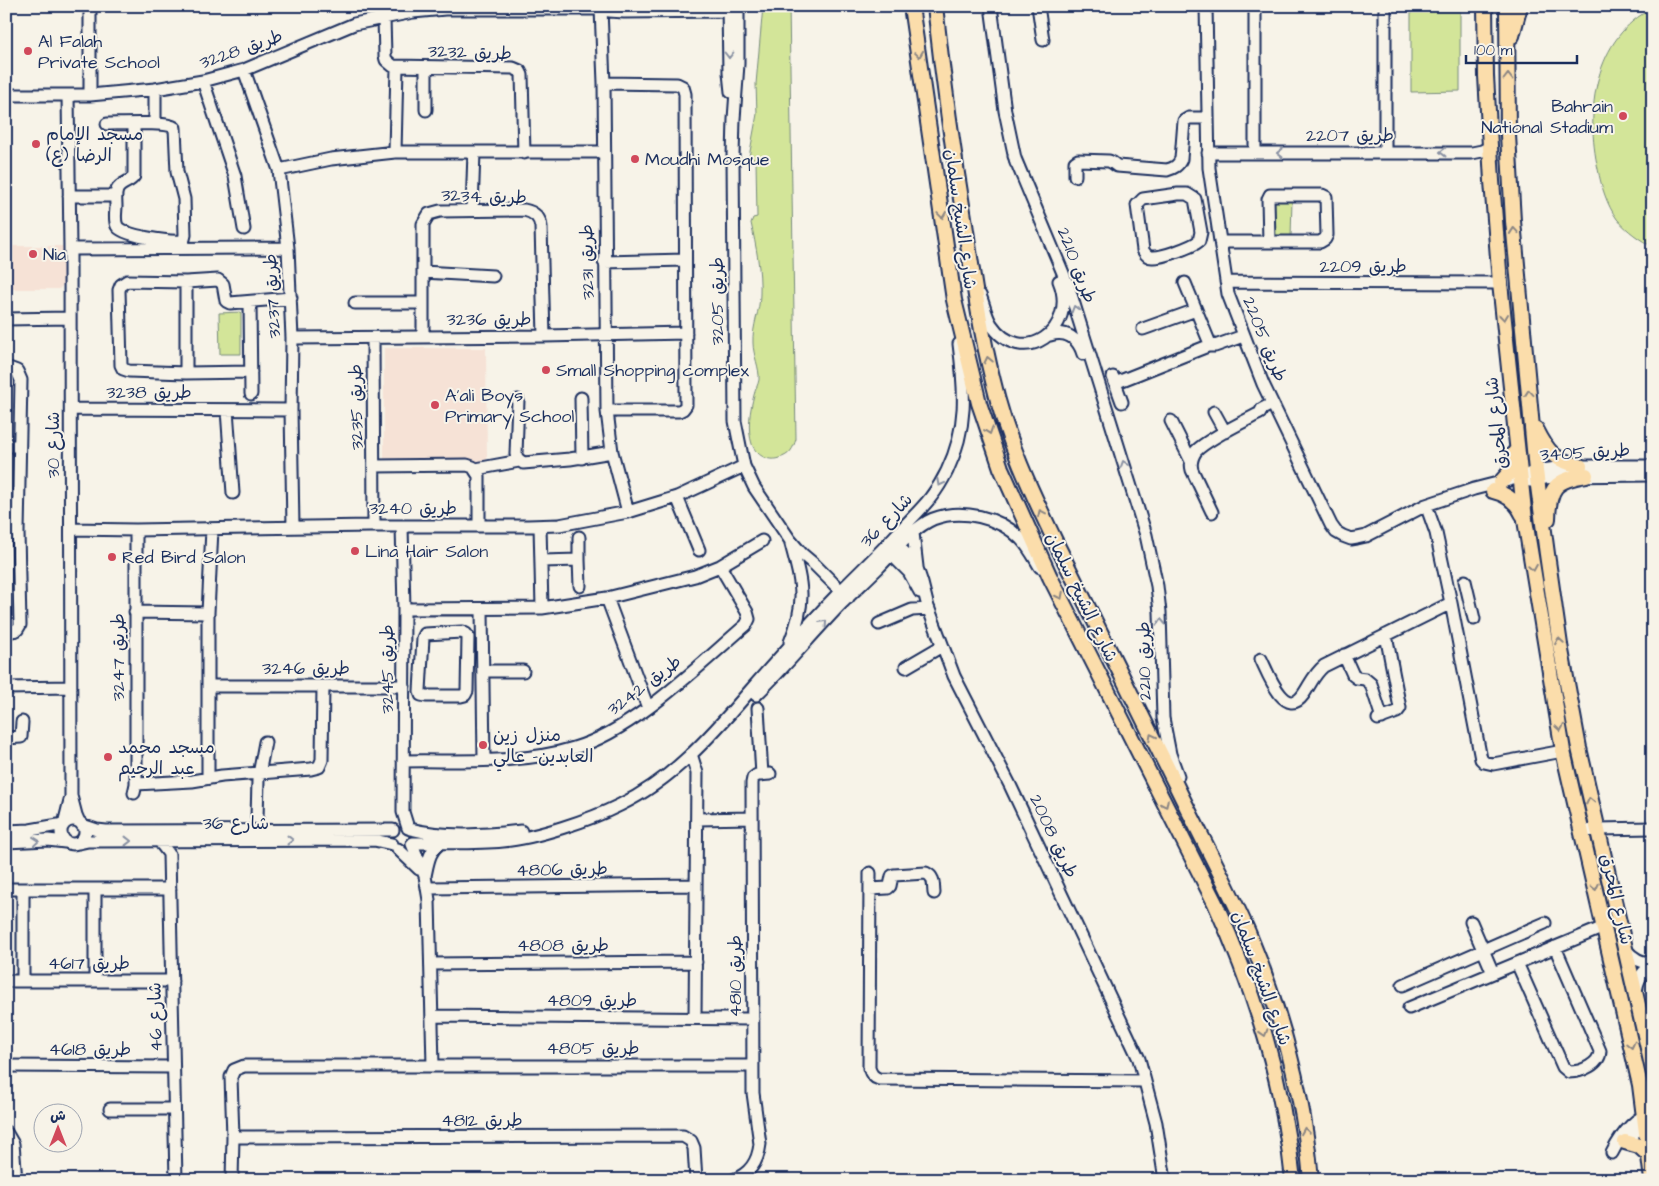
<svg xmlns="http://www.w3.org/2000/svg" width="1659" height="1186" font-family="'Architects Daughter','Playpen Sans Arabic',sans-serif">
	<rect width="100%" height="100%" fill="#f7f3e8"/>
	<filter id="ink" filterUnits="userSpaceOnUse"><feTurbulence type="fractalNoise" baseFrequency=".02" numOctaves="2"/><feDisplacementMap in="SourceGraphic" scale="10" xChannelSelector="R" yChannelSelector="G"/><feConvolveMatrix kernelMatrix="1 2 1 2 8 2 1 2 1" color-interpolation-filters="sRGB"/></filter>
	<g filter="url(#ink)">
		<path fill="#f6e2d6" d="M6,246h59v37l-6,6h-53z
			M384,348h102l1,113h-103z"/>
		<path fill="#d3e599" stroke="#778a7c" d="M763,6h26l7,433c-3,10 -6,16 -17,19 -11,4 -23,-3 -27,-14 -5,-15 -2,-34 2,-49 1,-5 4,-10 5,-15 1,-12 -6,-25 -6,-37 -1,-17 7,-32 7,-49 1,-24 -4,-48 -9,-71l2,-5 4,-1 -1,-57 -7,-3 8,-43 -1,-30z
			M1653,8v239c-13,-7 -26,-16 -36,-28 -10,-14 -16,-33 -19,-50 -13,-57 -4,-132 55,-161z
			M1460,11v80l-49,1v-81z
			M1273,200h19l-1,37h-18z
			M241,312v42h-21l-1,-41z"/>
		<g fill="none" stroke-linecap="round" stroke-linejoin="round">
			<defs>
				<path id="minor" d="M90,6v89
					M728,6l1,67 2,19
					M738,6v58l-4,55 -1,37 2,265 9,45 10,21 36,53 12,14 13,11 33,33
					M991,6l14,105 11,52
					M1038,6l5,34
					M1206,6l3,162 19,126 35,90 68,141 5,7 7,4 8,3 6,-1 9,-2 60,-31 48,-16 47,-12 15,-6 34,-5h83
					M1255,6v147
					M1385,6v146
					M601,9l3,74 3,328 5,41 16,60
					M601,9l8,2 15,1 104,-1 8,-5
					M384,18l1,38 1,4 7,6 120,2 7,3 2,4 2,78
					M244,70l35,100 9,78 4,90 -1,72 2,117
					M203,81l32,95 9,53
					M604,83l73,1 6,3 2,7 1,311 -3,4 -4,2h-72
					M155,89v35
					M6,95h84l65,-6 48,-8 41,-11 110,-46 59,-12 32,-3h156l9,-3
					M68,95l2,154 1,547 5,19 3,7
					M426,110v-42
					M107,124c12,0 60,-3 68,4l2,44 7,27 1,36 -1,4 -3,2c-11,1 -59,-5 -64,-15 -3,-6 -1,-14 -1,-20 0,-5 -1,-11 1,-16 4,-8 13,-7 17,-14v-52
					M395,152l2,-85
					M1208,153h264l10,-2 8,-4
					M1014,156l54,129 78,250 11,51 3,26 3,106 7,36 8,22
					M279,170l52,-11 64,-7h209
					M1075,176v-14l3,-2 31,1 4,2 4,3 50,4c7,-2 11,-4 14,-11l3,-38 5,-3h18
					M1178,194h9l8,5 6,33 -2,9c-7,6 -38,17 -47,16 -4,0 -7,-3 -9,-7l-6,-45 6,-6z
					M69,196h47
					M472,210l2,-58
					M1220,242h100l5,-3 2,-4 -1,-38 -4,-2h-52l-2,4 1,43
					M70,249l218,-1
					M604,262l81,-2
					M423,272l70,4
					M186,282v91
					M1226,282l274,1
					M1185,283l26,63
					M980,295c4,10 6,21 11,29 31,46 88,6 68,-43
					M250,302l1,92
					M355,303h68
					M6,319l64,-1
					M1143,329l53,-19
					M1050,335c16,-5 28,3 33,19
					M423,337v-113l6,-10 11,-3 84,-1c10,2 16,7 17,17l3,109
					M292,338l252,-2 142,-3
					M373,338l1,188
					M6,367l11,4 4,9 -3,152 2,93 -3,5 -11,2
					M251,372l-65,1 -57,-2 -6,-2 -2,-4 -2,-75 2,-5 6,-4 59,1 32,-2 5,4 3,17 4,2 61,-5
					M1113,377l9,25
					M1115,383l93,-37h7l28,-10
					M581,398l1,60
					M518,400l-2,54 1,4 6,5 47,-4 42,-7
					M71,409l220,1
					M227,410l6,83
					M1214,412l11,20
					M1171,421l20,40
					M6,446h13
					M374,466l93,-1 6,2 6,9v50
					M476,469l43,-8
					M1530,481l15,-3 15,-2 93,-1
					M677,497l22,53
					M1426,505l10,28 15,70 30,156 3,3 9,2 70,-13
					M1212,512l-20,-42c-2,-7 0,-13 4,-19 11,-12 49,-30 64,-38l2,-4 10,-5
					M402,526l2,83 -1,203 5,16
					M540,526l2,82
					M71,529l65,1 234,-4h158l31,-1 69,-13 49,-15 67,-31
					M913,533l4,34
					M579,537v23
					M892,540l17,17 8,11 5,15 6,24 26,69 56,109 129,274 17,64 9,57
					M887,550l22,22 11,20
					M542,561l37,-1 1,26
					M1465,581l9,38
					M607,598l41,110
					M404,609l138,-1 65,-10 88,-22 25,-10 42,-25
					M482,610l2,150
					M135,612l73,1
					M879,624l33,-14 17,-1
					M462,632l4,2 2,3 -1,54 -2,4 -4,1h-35l-5,-1 -1,-4 3,-53 2,-4z
					M790,642c17,-41 12,-57 1,-98
					M1344,655l9,20 4,3 8,1 6,5 11,34
					M1261,659c6,12 24,61 42,36 7,-10 11,-21 21,-29l127,-63
					M906,667l36,-21
					M483,671h40
					M208,686h196
					M6,688l65,-1
					M756,695c30,-29 56,-61 85,-91 13,-13 26,-25 38,-37 16,-16 33,-39 54,-48 28,-11 67,-2 88,20 8,8 13,18 19,28
					M758,708l4,67
					M1378,719l19,-7 3,-4 -14,-73
					M6,738l15,-1 1,-15
					M691,754l6,19 -2,245
					M403,761c57,-1 116,4 171,-13 61,-18 124,-82 172,-123l3,-6 -2,-7 -27,-46
					M208,778v-165l4,-84
					M136,784l56,-3 30,-5 89,-7 8,-2 3,-7 1,-74
					M134,793l2,-9v-254
					M257,818l1,-38 7,-38
					M697,819l55,-1
					M61 832a12 12 0 1 1 24 0a12 12 0 1 1-24 0Z
					M82,825l15,5 9,1 287,-1
					M410,829c36,9 75,6 111,2
					M6,831l24,-1 34,-6 6,-24
					M1583,832l14,-3 56,-1
					M159,841l10,13 7,326
					M6,842l42,-2 17,2
					M79,843l9,-2 286,-1 18,4
					M413,843c30,-1 60,1 90,-2 33,-3 87,-21 117,-36 52,-25 91,-69 128,-112 29,-33 58,-66 88,-97 20,-21 41,-40 60,-61 21,-23 37,-35 51,-64 21,-44 18,-80 12,-127
					M412,844l13,32 4,24 4,166
					M398,849l21,20
					M870,873l-1,195c2,6 4,9 10,11l266,2
					M425,876c3,-14 4,-26 17,-34
					M428,888l268,-3
					M6,889h164
					M23,889v92
					M95,889v91
					M870,889l18,-1 2,-2 2,-10 2,-1 32,-2c9,4 7,12 8,20
					M1471,922l22,51
					M1626,950c7,8 15,14 27,13
					M1517,963l46,104 6,5c13,0 31,-8 31,-21l-45,-104
					M431,964l265,-2
					M6,981h166
					M1403,985l142,-62
					M1636,993c1,-12 5,-22 17,-28
					M1409,1008l195,-81
					M432,1016l321,3
					M6,1066l167,1
					M110,1109h64
					M6,1132l7,12 3,36
					M233,1137l450,-1 8,5 3,7 2,32
					M1625,1142l10,-10 18,-10
					M1612,1153c9,-18 21,-35 41,-41
					M232,1180l1,-43 -2,-60 3,-7 10,-4h509
					M733,1180c17,-6 25,-18 27,-36l-7,-51 -1,-310 1,-5 4,-3 13,-1"/>
				<path id="major" d="M911,6l43,294 25,103 22,65 49,109 165,326c41,91 68,177 78,277
					M935,6c8,73 18,146 30,218 8,53 15,105 28,157 13,57 38,110 63,162 39,80 79,160 119,240 24,50 51,99 73,149 33,79 56,163 63,248
					M1485,6l1,70 6,105 8,102 25,237 38,231 77,334 12,95
					M1507,6l1,129 5,86 23,250 11,83 13,91 19,103 74,322
					M1512,36l8,-30
					M1536,429c12,24 18,31 44,37
					M1501,482l8,-9 6,-21
					M1493,491c14,3 24,11 30,24
					M1548,519c1,-32 7,-39 38,-44
					M1625,1142l14,4 11,10"/>
			</defs>
			<use href="#minor" stroke="#1b2f5e" stroke-width="15"/>
			<use href="#major" stroke="#1b2f5e" stroke-width="18"/>
			<use href="#minor" stroke="#f7f3e8" stroke-width="11"/>
			<use href="#major" stroke="#fbddab" stroke-width="14"/>
		</g>
		<defs><path id="oneway-chevron" d="M-2-3.5L2.5 0L-2 3.5" fill="none" stroke-width="1.6" stroke-linecap="round" stroke-linejoin="round" transform="scale(1.25)"/></defs>
		<g stroke="#8b8684">
			<use href="#oneway-chevron" transform="translate(919 54) rotate(82)"/>
			<use href="#oneway-chevron" transform="translate(1508 77) rotate(-90)"/>
			<use href="#oneway-chevron" transform="translate(942 215) rotate(82)"/>
			<use href="#oneway-chevron" transform="translate(1514 231) rotate(-95)"/>
			<use href="#oneway-chevron" transform="translate(1504 317) rotate(84)"/>
			<use href="#oneway-chevron" transform="translate(988 360) rotate(-102)"/>
			<use href="#oneway-chevron" transform="translate(1529 393) rotate(-95)"/>
			<use href="#oneway-chevron" transform="translate(989 431) rotate(71)"/>
			<use href="#oneway-chevron" transform="translate(1041 513) rotate(-115)"/>
			<use href="#oneway-chevron" transform="translate(1533 568) rotate(81)"/>
			<use href="#oneway-chevron" transform="translate(1060 596) rotate(63)"/>
			<use href="#oneway-chevron" transform="translate(1559 641) rotate(-99)"/>
			<use href="#oneway-chevron" transform="translate(1560 728) rotate(81)"/>
			<use href="#oneway-chevron" transform="translate(1152 737) rotate(-117)"/>
			<use href="#oneway-chevron" transform="translate(1590 801) rotate(-103)"/>
			<use href="#oneway-chevron" transform="translate(1165 804) rotate(63)"/>
			<use href="#oneway-chevron" transform="translate(1595 887) rotate(77)"/>
			<use href="#oneway-chevron" transform="translate(1264 1033) rotate(73)"/>
			<use href="#oneway-chevron" transform="translate(1631 1045) rotate(77)"/>
			<use href="#oneway-chevron" transform="translate(1305 1131) rotate(-99)"/>
		</g>
		<g stroke="#8991a3">
			<use href="#oneway-chevron" transform="translate(729 55) rotate(90)"/>
			<use href="#oneway-chevron" transform="translate(1443 152) rotate(-180)"/>
			<use href="#oneway-chevron" transform="translate(1280 153) rotate(180)"/>
			<use href="#oneway-chevron" transform="translate(1075 309) rotate(-107)"/>
			<use href="#oneway-chevron" transform="translate(1124 464) rotate(-108)"/>
			<use href="#oneway-chevron" transform="translate(940 483) rotate(118)"/>
			<use href="#oneway-chevron" transform="translate(1161 622) rotate(-93)"/>
			<use href="#oneway-chevron" transform="translate(824 623) rotate(-48)"/>
			<use href="#oneway-chevron" transform="translate(290 840)"/>
			<use href="#oneway-chevron" transform="translate(36 841) rotate(-6)"/>
			<use href="#oneway-chevron" transform="translate(128 841)"/>
		</g>
	</g>
	<g fill="#d1495b" stroke="#f7f3e8" stroke-width="2">
		<circle cx="28" cy="51" r="5"/>
		<circle cx="1623" cy="116" r="5"/>
		<circle cx="36" cy="144" r="5"/>
		<circle cx="635" cy="159" r="5"/>
		<circle cx="33" cy="254" r="5"/>
		<circle cx="546" cy="370" r="5"/>
		<circle cx="435" cy="405" r="5"/>
		<circle cx="355" cy="551" r="5"/>
		<circle cx="112" cy="557" r="5"/>
		<circle cx="483" cy="745" r="5"/>
		<circle cx="108" cy="757" r="5"/>
	</g>
	<g text-anchor="middle" stroke-width="4" stroke-linejoin="round" paint-order="stroke">
		<g font-size="18" fill="#1b2f5e" stroke="#f7f3e8" text-anchor="start">
			<text x="38" y="47">Al Falah<tspan x="38" dy="21">Private School</tspan></text>
			<text x="1613" y="112" text-anchor="end">Bahrain<tspan x="1613" dy="21">National Stadium</tspan></text>
			<text x="46" y="140">مسجد الإمام<tspan x="46" dy="21">الرضا (ع)</tspan></text>
			<text x="645" y="165">Moudhi Mosque</text>
			<text x="43" y="260">Nia</text>
			<text x="556" y="376">Small Shopping complex</text>
			<text x="445" y="401">A'ali Boys<tspan x="445" dy="21">Primary School</tspan></text>
			<text x="365" y="557">Lina Hair Salon</text>
			<text x="122" y="563">Red Bird Salon</text>
			<text x="493" y="741">منزل زين<tspan x="493" dy="21">العابدين- عالي</tspan></text>
			<text x="118" y="753">مسجد محمد<tspan x="118" dy="21">عبد الرحيم</tspan></text>
		</g>
		<g font-size="18" fill="#1b2f5e" stroke="#f7f3e8">
			<text transform="translate(241 49) rotate(-19)" y="6">طريق 3228</text>
			<text transform="translate(470 52) rotate(2)" y="6">طريق 3232</text>
			<text x="1350" y="141">طريق 2207</text>
			<text transform="translate(484 196) rotate(2)" y="6">طريق 3234</text>
			<text transform="translate(961 219) rotate(82)" y="6">شارع الشيخ سلمان</text>
			<text transform="translate(587 262) rotate(-91)" y="6">طريق 3231</text>
			<text transform="translate(1077 265) rotate(69)" y="6">طريق 2210</text>
			<text x="1363" y="272">طريق 2209</text>
			<text transform="translate(272 296) rotate(-93)" y="6">طريق 3237</text>
			<text transform="translate(717 301) rotate(-90)" y="6">طريق 3205</text>
			<text x="489" y="325">طريق 3236</text>
			<text transform="translate(1265 339) rotate(68)" y="6">طريق 2205</text>
			<text x="149" y="398">طريق 3238</text>
			<text transform="translate(356 407) rotate(-91)" y="6">طريق 3235</text>
			<text transform="translate(1496 423) rotate(-96)" y="6">شارع المحرق</text>
			<text transform="translate(53 445) rotate(-90)" y="6">شارع 30</text>
			<text transform="translate(1585 452) rotate(-3)" y="6">طريق 3405</text>
			<text x="413" y="514">طريق 3240</text>
			<text transform="translate(886 520) rotate(-46)" y="6">شارع 36</text>
			<text transform="translate(1082 597) rotate(64)" y="6">شارع الشيخ سلمان</text>
			<text transform="translate(118 657) rotate(-90)" y="6">طريق 3247</text>
			<text transform="translate(1144 661) rotate(-91)" y="6">طريق 2210</text>
			<text x="306" y="674">طريق 3246</text>
			<text transform="translate(387 669) rotate(-90)" y="6">طريق 3245</text>
			<text transform="translate(644 685) rotate(-37)" y="6">طريق 3242</text>
			<text x="236" y="829">شارع 36</text>
			<text transform="translate(1054 836) rotate(65)" y="6">طريق 2008</text>
			<text transform="translate(562 869) rotate(-1)" y="6">طريق 4806</text>
			<text transform="translate(1617 899) rotate(77)" y="6">شارع المحرق</text>
			<text x="563" y="951">طريق 4808</text>
			<text x="89" y="969">طريق 4617</text>
			<text transform="translate(735 976) rotate(-90)" y="6">طريق 4810</text>
			<text transform="translate(1262 978) rotate(70)" y="6">شارع الشيخ سلمان</text>
			<text x="592" y="1006">طريق 4809</text>
			<text transform="translate(155 1017) rotate(-91)" y="6">شارع 46</text>
			<text x="593" y="1054">طريق 4805</text>
			<text x="90" y="1055">طريق 4618</text>
			<text x="482" y="1126">طريق 4812</text>
		</g>
	</g>
	<rect width="1659" height="1186" fill="none" stroke="#f7f3e8" stroke-width="25"/>
	<rect x="12" y="12" width="1634" height="1161" fill="none" stroke="#1b2f5e" stroke-width="2" filter="url(#ink)"/>
	<g transform="translate(58 1128)"><circle r="24" fill="#f7f3e8" stroke="#9fa5b1"/>
	<path d="M0-4L9 19L0 12L-9 19Z" fill="#d1495b"/>
	<text y="-8" font-size="14" font-weight="bold" text-anchor="middle" fill="#1b2f5e">ش</text>
	</g>
	<path d="M1466 55v8h111v-8" fill="none" stroke="#1b2f5e" stroke-width="2.5"/>
	<text x="1474" y="55" font-size="15" fill="#1b2f5e" stroke="#f7f3e8" stroke-width="4" paint-order="stroke">100 m</text>
</svg>
